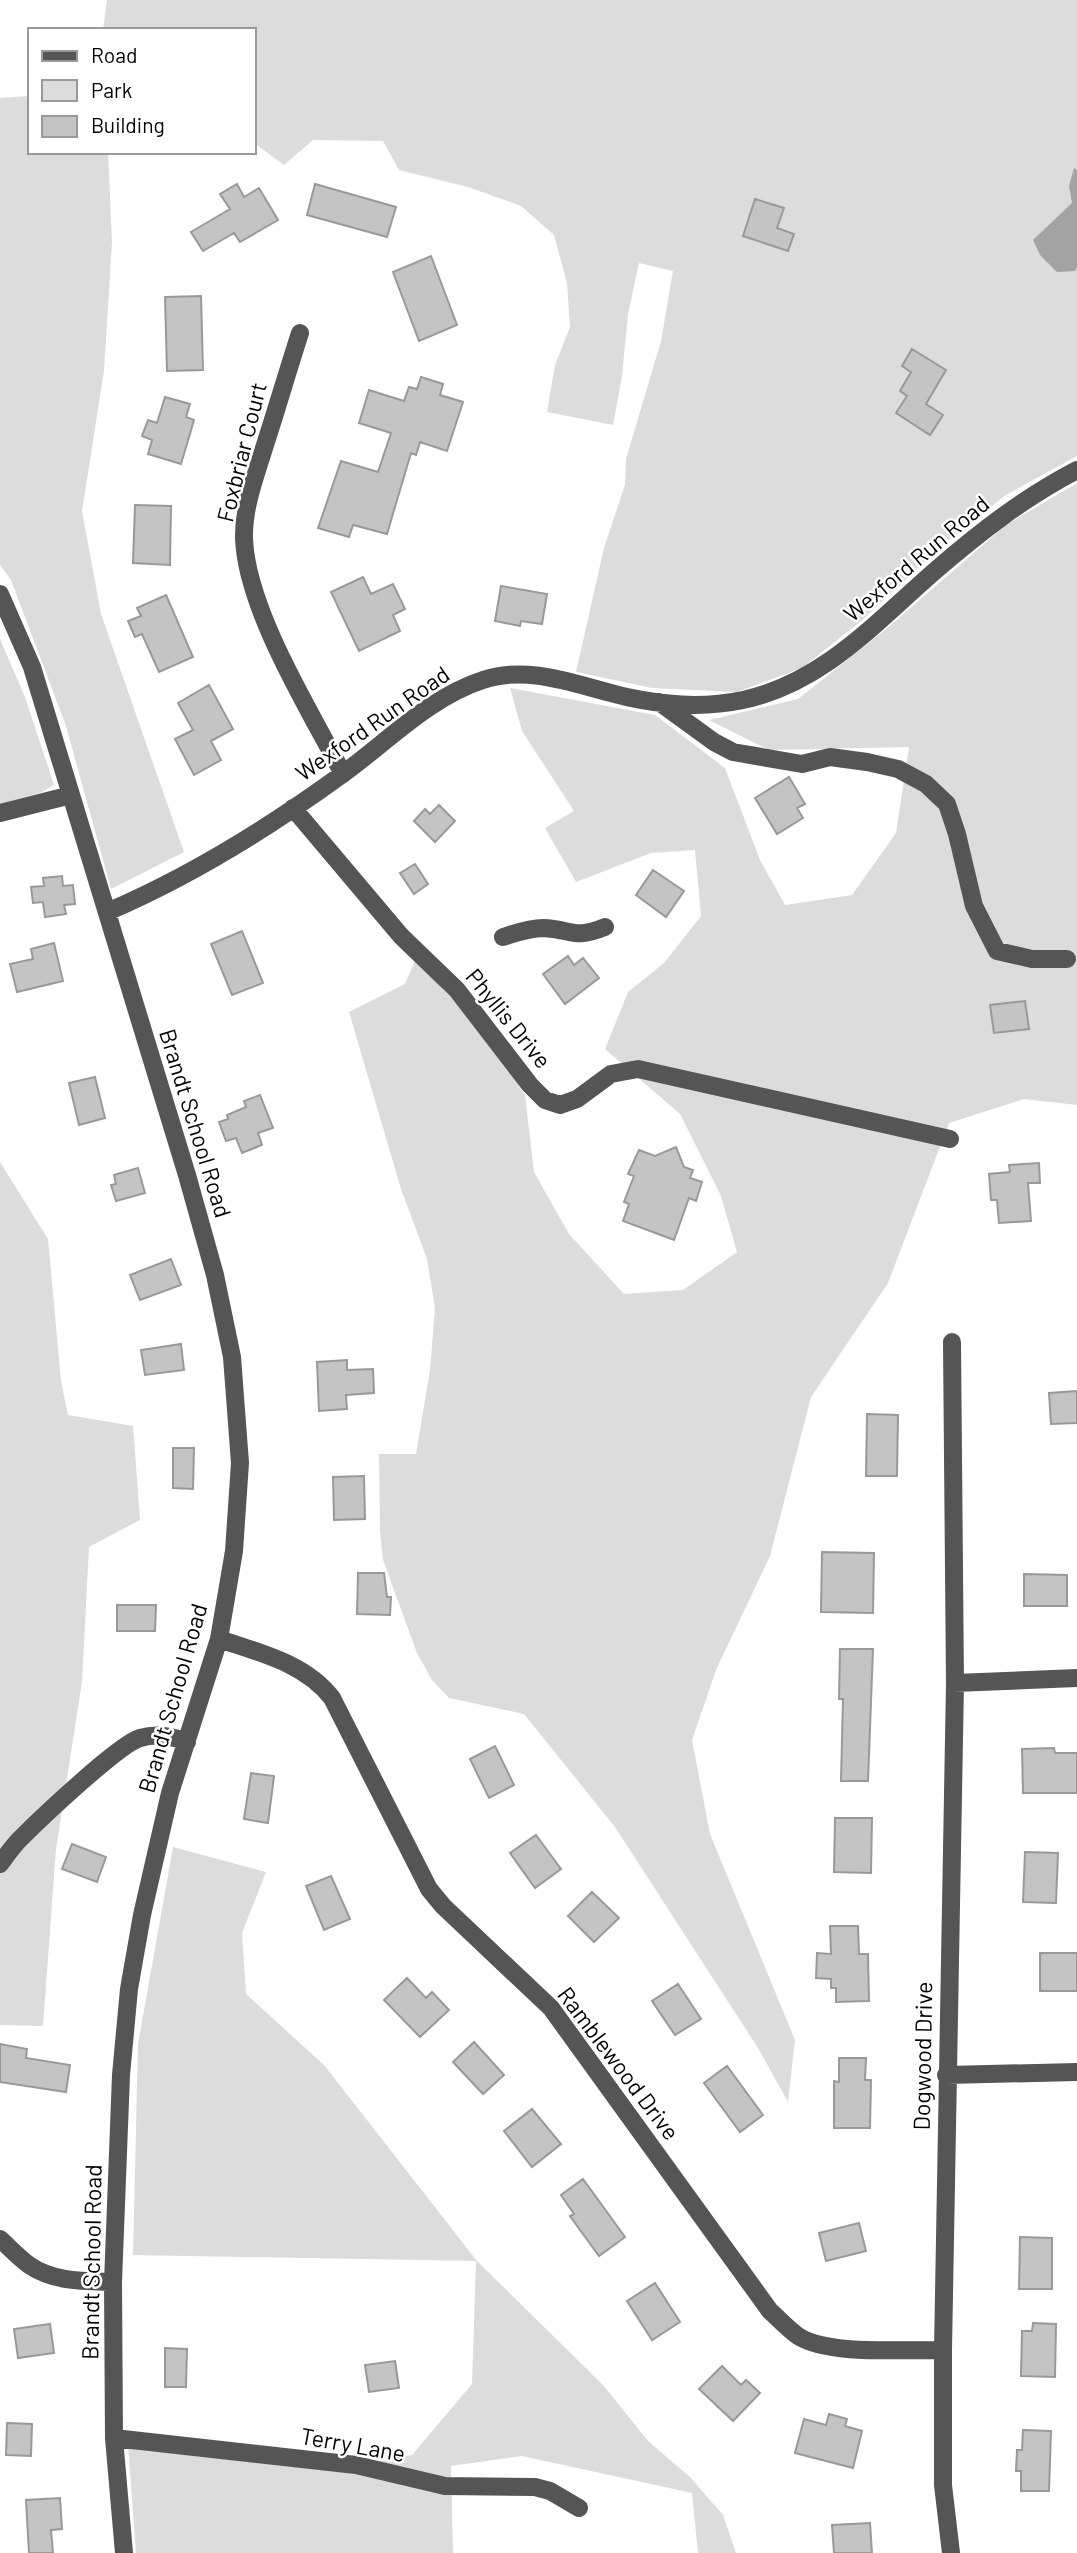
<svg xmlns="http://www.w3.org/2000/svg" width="1077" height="2553" font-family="Barlow,sans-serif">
<rect width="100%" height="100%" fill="#fff"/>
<!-- green -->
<path fill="#dcdcdc" d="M 107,0 L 1077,0 L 1077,456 L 1006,495 L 945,543 L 860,622 L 802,668 L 737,692 L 652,688 L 576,672 L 604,548 L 625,485 L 626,459 L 661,341 L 673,271 L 639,263 L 628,314 L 622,376 L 613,425 L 547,412 L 555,365 L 570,327 L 567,283 L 554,235 L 521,206 L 468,187 L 399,170 L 383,141 L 313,140 L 284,165 L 254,143 L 254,30 L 103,30 Z
M 30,96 L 30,152 L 108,152 L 112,242 L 104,371 L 82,511 L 101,614 L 184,852 L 111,889 L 66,726 L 11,580 L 0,565 L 0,98 Z
M 1077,483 L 1077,1105 L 1024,1099 L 949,1123 L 888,1283 L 811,1397 L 770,1556 L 716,1670 L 692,1740 L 710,1834 L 795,2040 L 788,2102 L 758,2048 L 615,1827 L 524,1714 L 449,1698 L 432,1680 L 417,1653 L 383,1560 L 380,1531 L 379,1454 L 416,1454 L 430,1370 L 435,1308 L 427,1259 L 401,1189 L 349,1012 L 405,984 L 415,961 L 472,1018 L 525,1095 L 534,1172 L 569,1234 L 624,1294 L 683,1290 L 737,1252 L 721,1196 L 680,1114 L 605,1049 L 628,992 L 664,963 L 701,916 L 695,850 L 651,853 L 576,882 L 545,828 L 574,811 L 522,731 L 510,688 L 655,715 L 725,768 L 760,860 L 785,905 L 852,895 L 896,833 L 909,747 L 769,750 L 709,720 L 798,699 L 886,629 L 1006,525 Z
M 0,639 L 25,697 L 54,785 L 40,793 L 0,804 Z
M 0,1162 L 48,1239 L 61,1381 L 68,1415 L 133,1426 L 140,1520 L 89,1547 L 82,1682 L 56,1849 L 43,2026 L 0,2025 Z
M 173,1847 L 266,1872 L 242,1933 L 246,1994 L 324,2065 L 477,2261 L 603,2385 L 649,2442 L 690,2477 L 723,2515 L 736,2553 L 698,2553 L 692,2493 L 522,2456 L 451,2466 L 453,2553 L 136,2553 L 128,2445 L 341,2469 L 412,2455 L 472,2384 L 476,2261 L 133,2255 L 138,2044 Z"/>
<!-- water -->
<path fill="#a3a3a3" d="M 1074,168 L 1077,170 L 1077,267 L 1075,271 L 1057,272 L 1040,255 L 1033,240 L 1072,203 L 1069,186 Z"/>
<!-- building -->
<path fill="#c4c4c4" stroke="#999" stroke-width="2" d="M 237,184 L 244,197 L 259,188 L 278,220 L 240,242 L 234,233 L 203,251 L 191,232 L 230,209 L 220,194 Z
M 315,184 L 396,207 L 387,237 L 307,215 Z
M 755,199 L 784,208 L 777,228 L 794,234 L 788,251 L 743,236 Z
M 431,256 L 457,325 L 419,341 L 393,272 Z
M 201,296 L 203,370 L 167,371 L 165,297 Z
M 912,349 L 946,370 L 926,404 L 943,415 L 930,435 L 896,413 L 907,396 L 900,391 L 911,372 L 902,366 Z
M 421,377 L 443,384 L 440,395 L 463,402 L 447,451 L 420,442 L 416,455 L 411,453 L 387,534 L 353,525 L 349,537 L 318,528 L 341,461 L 378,472 L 391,433 L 359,423 L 369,390 L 404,401 L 409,387 L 417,389 Z
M 165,397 L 190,404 L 186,417 L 194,420 L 181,464 L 148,454 L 152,440 L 142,436 L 148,420 L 157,423 Z
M 135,505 L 171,506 L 170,565 L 133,563 Z
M 363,577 L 371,594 L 393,584 L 405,609 L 393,615 L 400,631 L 359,651 L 331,592 Z
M 501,586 L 547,594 L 542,624 L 521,621 L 520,626 L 495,621 Z
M 166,595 L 193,657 L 159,672 L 142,634 L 135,637 L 128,621 L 141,616 L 137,608 Z
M 209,685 L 233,729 L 211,741 L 221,760 L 194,775 L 175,739 L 193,730 L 178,703 Z
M 789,777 L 805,804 L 797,808 L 803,818 L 777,834 L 755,798 Z
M 439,805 L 455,821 L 435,842 L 414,821 L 425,809 L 430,814 Z
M 415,864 L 428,884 L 414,894 L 400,873 Z
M 653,870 L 684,891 L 666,917 L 636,895 Z
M 62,876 L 63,886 L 73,885 L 75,904 L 64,905 L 66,914 L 45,917 L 43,902 L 33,903 L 31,887 L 44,886 L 43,878 Z
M 242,931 L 263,983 L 232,995 L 211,944 Z
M 54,943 L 63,981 L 17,992 L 10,964 L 33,959 L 31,949 Z
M 568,956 L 574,965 L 583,958 L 599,978 L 565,1004 L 543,974 Z
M 1025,1001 L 1029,1029 L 994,1033 L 990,1005 Z
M 95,1077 L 105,1118 L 79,1125 L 69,1083 Z
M 260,1095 L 273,1128 L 258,1133 L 262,1145 L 242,1153 L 236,1138 L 226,1141 L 219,1122 L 228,1119 L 227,1115 L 246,1107 L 244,1101 Z
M 676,1147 L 684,1167 L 693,1170 L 690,1178 L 702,1182 L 696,1201 L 689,1198 L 674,1240 L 623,1221 L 629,1204 L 624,1202 L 634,1176 L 628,1174 L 639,1150 L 655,1156 Z
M 1039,1163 L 1040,1183 L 1028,1183 L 1031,1221 L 999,1223 L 997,1200 L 991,1200 L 989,1174 L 1010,1172 L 1009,1165 Z
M 138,1168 L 145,1193 L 116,1201 L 111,1185 L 116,1184 L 114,1175 Z
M 171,1259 L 181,1285 L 140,1300 L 130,1275 Z
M 181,1344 L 184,1370 L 145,1375 L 141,1350 Z
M 347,1360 L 347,1370 L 373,1369 L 374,1393 L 346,1395 L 347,1409 L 319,1411 L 317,1362 Z
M 1077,1391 L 1077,1423 L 1051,1424 L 1049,1393 Z
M 867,1414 L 898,1415 L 897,1476 L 866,1476 Z
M 173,1448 L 194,1448 L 193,1489 L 173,1488 Z
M 364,1476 L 365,1519 L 334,1520 L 333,1477 Z
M 822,1552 L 874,1553 L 873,1613 L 821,1612 Z
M 358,1573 L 384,1573 L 387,1597 L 391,1597 L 390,1615 L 357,1614 Z
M 1024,1574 L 1067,1575 L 1067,1606 L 1024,1606 Z
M 117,1605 L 156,1605 L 155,1631 L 117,1631 Z
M 840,1649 L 873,1649 L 868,1781 L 841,1781 L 843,1699 L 839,1699 Z
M 495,1746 L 514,1785 L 489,1798 L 470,1759 Z
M 1054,1748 L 1055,1753 L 1077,1753 L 1077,1793 L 1023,1793 L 1022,1749 Z
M 251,1773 L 274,1776 L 268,1823 L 244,1819 Z
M 835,1818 L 872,1818 L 871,1873 L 834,1872 Z
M 536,1835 L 561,1869 L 535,1888 L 510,1853 Z
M 72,1844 L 106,1857 L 97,1882 L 62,1869 Z
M 1025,1852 L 1058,1853 L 1056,1903 L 1023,1902 Z
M 331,1876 L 350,1919 L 324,1930 L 306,1886 Z
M 592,1892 L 619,1918 L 594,1942 L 568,1916 Z
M 830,1926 L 858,1926 L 859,1954 L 868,1954 L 869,2001 L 836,2002 L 836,1988 L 831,1988 L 831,1979 L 816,1978 L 817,1953 L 831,1954 Z
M 1040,1953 L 1077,1953 L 1077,1991 L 1040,1991 Z
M 407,1978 L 426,1998 L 432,1992 L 449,2010 L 420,2037 L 384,2000 Z
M 678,1984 L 701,2019 L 675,2035 L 652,2001 Z
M 474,2042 L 504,2075 L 483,2094 L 453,2062 Z
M 0,2044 L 27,2049 L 26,2058 L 70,2065 L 66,2092 L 0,2082 Z
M 839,2058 L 866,2058 L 865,2080 L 871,2080 L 870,2128 L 834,2128 L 834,2081 L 839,2082 Z
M 727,2066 L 763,2115 L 740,2132 L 704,2083 Z
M 532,2109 L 561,2144 L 532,2167 L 504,2131 Z
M 583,2179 L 625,2237 L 599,2256 L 570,2216 L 574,2214 L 561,2195 Z
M 859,2223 L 866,2251 L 826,2261 L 819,2233 Z
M 1020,2237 L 1052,2238 L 1052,2289 L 1019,2289 Z
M 655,2283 L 680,2322 L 652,2340 L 627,2301 Z
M 1033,2323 L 1056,2324 L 1055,2377 L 1021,2376 L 1022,2331 L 1032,2331 Z
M 50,2324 L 54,2353 L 18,2358 L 14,2329 Z
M 165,2348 L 187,2349 L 186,2387 L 165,2387 Z
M 395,2361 L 399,2388 L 369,2392 L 365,2365 Z
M 722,2366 L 741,2385 L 746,2380 L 760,2393 L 733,2421 L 699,2389 Z
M 829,2414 L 847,2419 L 845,2426 L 862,2431 L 853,2468 L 795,2453 L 804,2419 L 826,2425 Z
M 7,2423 L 32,2424 L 31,2456 L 6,2455 Z
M 1023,2430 L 1051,2431 L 1049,2491 L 1021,2491 L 1021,2471 L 1016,2471 L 1017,2450 L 1022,2450 Z
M 60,2498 L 62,2529 L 51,2530 L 53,2553 L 29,2553 L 26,2500 Z
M 870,2523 L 872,2553 L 834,2553 L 832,2525 Z"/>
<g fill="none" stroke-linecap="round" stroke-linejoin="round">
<!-- minor -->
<path stroke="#555" stroke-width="18" d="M 300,333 C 288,370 277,408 265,445 C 256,475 243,507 244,539 C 247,610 309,709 343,774
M 0,594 L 32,667 L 187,1175 L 215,1275 L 232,1357 L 240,1463 L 234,1551 L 219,1639 L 170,1793 L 142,1915 L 129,1989 L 121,2075 L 113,2282 L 114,2438 L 124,2553
M 659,702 L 714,742 L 733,752 L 802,764 L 830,757 L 867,762 L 898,769 L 926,784 L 947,804 L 957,834 L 974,906 L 997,951 L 1032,959 L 1067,959
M 293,808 L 401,936 L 457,990 L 530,1085 L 545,1100 L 560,1105 L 577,1099 L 611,1074 L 638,1069 L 950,1139
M 0,813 L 71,795
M 107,912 C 191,876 270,827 344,773 C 388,741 430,697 483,680 C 534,662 592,692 642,700 C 675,706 710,707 743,700 C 823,683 876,622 936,570 C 980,532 1025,497 1077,470
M 503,937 C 516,933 529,928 543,928 C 572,929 573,940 605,927
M 952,1342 L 955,1683
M 219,1639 C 260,1653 305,1663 332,1698 L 429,1889 L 443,1906 L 551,2008 L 770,2311 C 779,2319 788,2329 798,2336 C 829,2356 905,2349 943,2350
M 0,1864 C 6,1856 13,1846 20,1839 C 39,1820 119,1744 140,1738 C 157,1733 171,1736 187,1742
M 946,2075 L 1077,2072
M 0,2239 C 9,2247 18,2257 29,2265 C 53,2282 84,2281 113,2282
M 114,2438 L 356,2465 L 445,2486 L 535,2487 L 550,2491 L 579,2508
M 951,2553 L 943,2485 L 943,2350 L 955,1683 L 1077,1678"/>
</g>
<g text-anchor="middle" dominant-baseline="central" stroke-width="5" stroke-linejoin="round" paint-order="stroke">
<!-- street labels -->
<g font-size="23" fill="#000" stroke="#fff">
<text transform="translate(241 452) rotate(-76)">Foxbriar Court</text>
<text transform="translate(916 558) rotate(-40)">Wexford Run Road</text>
<text transform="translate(372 723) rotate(-35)">Wexford Run Road</text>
<text transform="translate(509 1018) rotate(51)">Phyllis Drive</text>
<text transform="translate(196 1123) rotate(73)">Brandt School Road</text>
<text transform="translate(172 1698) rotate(-74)">Brandt School Road</text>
<text transform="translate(922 2056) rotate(-89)">Dogwood Drive</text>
<text transform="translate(619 2063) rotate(53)">Ramblewood Drive</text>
<text transform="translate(91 2262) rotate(-89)">Brandt School Road</text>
<text transform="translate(353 2444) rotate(10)">Terry Lane</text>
</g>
</g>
<!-- legend -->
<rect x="28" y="28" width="228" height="126" fill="#ffffff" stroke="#999999" stroke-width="2"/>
<rect x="42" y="51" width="35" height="10" fill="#555555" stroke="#999999" stroke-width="2"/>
<text x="91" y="63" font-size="21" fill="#000000">Road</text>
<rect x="42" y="80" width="35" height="21" fill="#dcdcdc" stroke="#999999" stroke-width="2"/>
<text x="91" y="98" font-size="21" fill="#000000">Park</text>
<rect x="42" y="116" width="35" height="21" fill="#c4c4c4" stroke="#999999" stroke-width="2"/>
<text x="91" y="133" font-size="21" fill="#000000">Building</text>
</svg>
